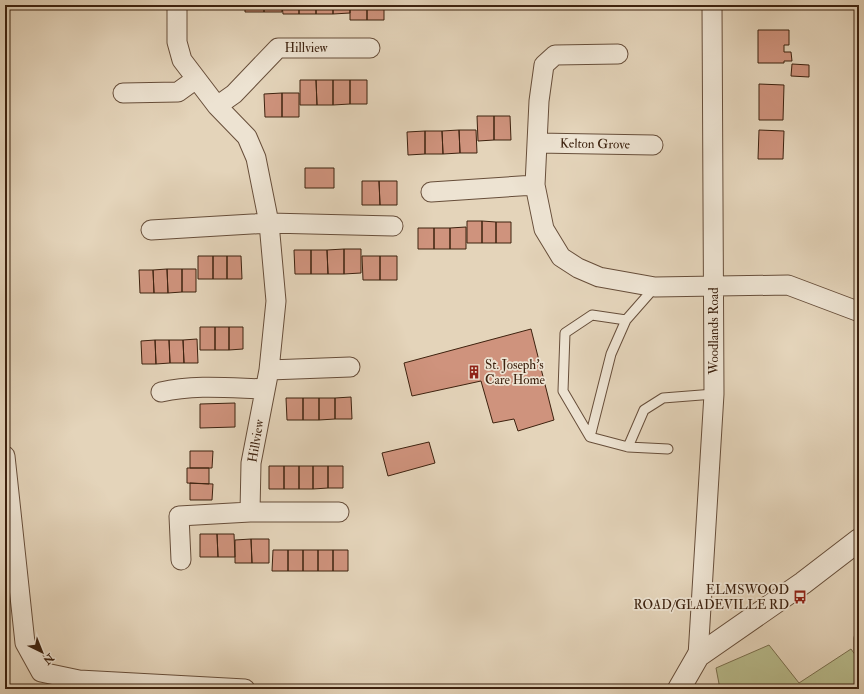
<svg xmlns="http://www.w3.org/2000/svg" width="864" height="694" font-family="'IM FELL Double Pica',serif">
<rect width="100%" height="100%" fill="#e4d4ba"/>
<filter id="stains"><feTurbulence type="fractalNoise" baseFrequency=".005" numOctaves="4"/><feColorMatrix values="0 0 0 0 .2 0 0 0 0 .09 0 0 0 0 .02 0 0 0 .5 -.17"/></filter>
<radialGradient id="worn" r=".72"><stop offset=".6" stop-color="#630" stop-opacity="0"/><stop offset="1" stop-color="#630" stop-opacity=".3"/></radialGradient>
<!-- green -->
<path fill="#b8bc8d" stroke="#7a6f4e" d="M 769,645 L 799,683 L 851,649 L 859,660 L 859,689 L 720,689 L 716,668 Z"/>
<!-- building -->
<path fill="#cf937d" stroke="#3d220f" d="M 245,5 L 264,5 L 264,12 L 245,12 Z
M 264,5 L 282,5 L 282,12 L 264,12 Z
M 282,5 L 299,5 L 299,14 L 283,14 Z
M 299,5 L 316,5 L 316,14 L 299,14 Z
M 316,5 L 333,5 L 333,14 L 316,14 Z
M 333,5 L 350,5 L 350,13 L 333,14 Z
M 350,5 L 367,5 L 367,20 L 350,20 Z
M 367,5 L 384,5 L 384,20 L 367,20 Z
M 758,30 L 789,30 L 789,45 L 784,45 L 784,52 L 791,52 L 792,61 L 784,61 L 784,63 L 758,63 Z
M 792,64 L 809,65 L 809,77 L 791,76 Z
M 300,80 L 316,80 L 317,105 L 300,105 Z
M 316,80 L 333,80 L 333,105 L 317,105 Z
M 333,80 L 350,80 L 350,104 L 333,105 Z
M 350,80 L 367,80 L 367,104 L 350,104 Z
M 759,84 L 784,85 L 783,120 L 759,120 Z
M 282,93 L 299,93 L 299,117 L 282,117 Z
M 282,93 L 282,117 L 265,117 L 264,94 Z
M 477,116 L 494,116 L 494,140 L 478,141 Z
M 494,116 L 510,116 L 511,140 L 494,140 Z
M 459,130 L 460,153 L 443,154 L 442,131 Z
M 459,130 L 476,130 L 477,153 L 460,153 Z
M 759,130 L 784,131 L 783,159 L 758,159 Z
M 425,131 L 425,154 L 408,155 L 407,132 Z
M 425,131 L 442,131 L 443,154 L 425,154 Z
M 305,168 L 334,168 L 334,188 L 305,188 Z
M 362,181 L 379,181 L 380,205 L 362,205 Z
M 379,181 L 397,181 L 397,205 L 380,205 Z
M 467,221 L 482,221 L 482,243 L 467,243 Z
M 482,221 L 496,222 L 496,243 L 482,243 Z
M 496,222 L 511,222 L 511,243 L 496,243 Z
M 466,227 L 466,249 L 450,249 L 450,228 Z
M 418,228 L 434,228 L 434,249 L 418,249 Z
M 434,228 L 450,228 L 450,249 L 434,249 Z
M 344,249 L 344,274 L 328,274 L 327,250 Z
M 344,249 L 361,249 L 361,273 L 344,274 Z
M 294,250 L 311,250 L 311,274 L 295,274 Z
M 311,250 L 327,250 L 328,274 L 311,274 Z
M 198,256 L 213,256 L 213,279 L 198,279 Z
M 213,256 L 227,256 L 227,279 L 213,279 Z
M 227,256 L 241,256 L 242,279 L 227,279 Z
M 362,256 L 380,256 L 380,280 L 363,280 Z
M 380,256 L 397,256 L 397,280 L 380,280 Z
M 167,269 L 182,269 L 182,292 L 168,293 Z
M 167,269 L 168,293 L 154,293 L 153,270 Z
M 182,269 L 196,269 L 196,292 L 182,292 Z
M 139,270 L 153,270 L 154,293 L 140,293 Z
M 200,327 L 215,327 L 215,350 L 200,350 Z
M 215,327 L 229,327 L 229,350 L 215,350 Z
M 229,327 L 243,327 L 243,349 L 229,350 Z
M 531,329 L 554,420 L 518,431 L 514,419 L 493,423 L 481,381 L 412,396 L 404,363 Z
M 197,339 L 198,363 L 184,363 L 183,340 Z
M 155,340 L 169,340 L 170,363 L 156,364 Z
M 155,340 L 156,364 L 142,364 L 141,341 Z
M 169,340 L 183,340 L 184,363 L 170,363 Z
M 351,397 L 352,419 L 335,419 L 335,398 Z
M 286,398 L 303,398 L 303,420 L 287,420 Z
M 303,398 L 319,398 L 319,420 L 303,420 Z
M 319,398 L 335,398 L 335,419 L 319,420 Z
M 235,403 L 235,427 L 200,428 L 200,404 Z
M 429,442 L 435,463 L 388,476 L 382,453 Z
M 190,451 L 213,451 L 212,468 L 190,468 Z
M 269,466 L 284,466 L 284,489 L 269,489 Z
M 284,466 L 299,466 L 299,489 L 284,489 Z
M 299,466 L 313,466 L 313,489 L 299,489 Z
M 313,466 L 328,466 L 328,488 L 313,489 Z
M 328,466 L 343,466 L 343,488 L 328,488 Z
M 187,468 L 209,468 L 209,484 L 187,483 Z
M 190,483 L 213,484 L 212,500 L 190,500 Z
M 200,534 L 217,534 L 218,557 L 200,557 Z
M 217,534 L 234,534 L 235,557 L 218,557 Z
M 251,539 L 269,539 L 269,563 L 252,563 Z
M 251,539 L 252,563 L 235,563 L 235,540 Z
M 273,550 L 288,550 L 288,571 L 272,571 Z
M 288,550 L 303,550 L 303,571 L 288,571 Z
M 303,550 L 318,550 L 318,571 L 303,571 Z
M 318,550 L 333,550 L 333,571 L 318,571 Z
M 333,550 L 348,550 L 348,571 L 333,571 Z"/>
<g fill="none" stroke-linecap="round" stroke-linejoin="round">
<!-- service casing -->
<g stroke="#674e3a" stroke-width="11">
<path id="service" d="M 655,287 L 626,320 L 611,354 L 590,437 L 628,447 L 668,449
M 590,437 L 563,391 L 565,333 L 592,315 L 626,320
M 628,447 L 644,410 L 663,398 L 714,394
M 859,638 L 859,650"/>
</g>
<!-- minor casing -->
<g stroke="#674e3a" stroke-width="21">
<path id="minor" d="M 177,5 L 177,42 L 182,60 L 217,106 L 247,137 L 256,158 L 269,223 L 276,301 L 269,370 L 251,463 L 250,512
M 618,54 L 555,55 L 544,65 L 539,101 L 535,185 L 544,229 L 561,257 L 578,268 L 599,277 L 655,287 L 788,285 L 857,311
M 123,93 L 178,92 L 196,79
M 217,106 L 234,94 L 278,48 L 370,48
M 537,143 L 653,145
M 431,192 L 535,185
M 151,230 L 269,223 L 393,226
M 269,370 L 350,367
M 161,392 C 195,384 231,388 265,389
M 5,456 L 25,643 L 41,672 L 79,680 L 245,689
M 181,560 L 179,516 L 250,512 L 339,512
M 698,656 L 714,394 L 712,5"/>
</g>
<!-- tertiary casing -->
<g stroke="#674e3a" stroke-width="24">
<path id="tertiary" d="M 679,689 L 698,656 L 803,583 L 859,540"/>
</g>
<!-- service -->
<use href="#service" stroke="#ede3d2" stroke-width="9"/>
<!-- minor -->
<use href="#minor" stroke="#ede3d2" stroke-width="19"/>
<!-- tertiary -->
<use href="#tertiary" stroke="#ede3d2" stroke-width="22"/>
</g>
<!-- icons -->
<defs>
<g id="building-bare" transform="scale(1.08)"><path d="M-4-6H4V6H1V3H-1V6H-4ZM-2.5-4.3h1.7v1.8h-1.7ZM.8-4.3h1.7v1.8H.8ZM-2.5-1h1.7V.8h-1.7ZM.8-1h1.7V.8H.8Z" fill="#8f2418" stroke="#ede3d2" stroke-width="2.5" paint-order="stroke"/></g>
<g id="bus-bare" transform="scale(1.08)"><path d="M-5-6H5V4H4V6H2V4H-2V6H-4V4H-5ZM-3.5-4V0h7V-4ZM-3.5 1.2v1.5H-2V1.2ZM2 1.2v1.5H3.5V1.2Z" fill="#8f2418" stroke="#ede3d2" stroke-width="2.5" paint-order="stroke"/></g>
</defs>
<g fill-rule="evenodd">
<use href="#building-bare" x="474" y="372"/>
<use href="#bus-bare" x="800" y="597"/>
</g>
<g text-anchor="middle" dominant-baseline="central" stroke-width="3.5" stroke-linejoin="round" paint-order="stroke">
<!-- street labels -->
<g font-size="13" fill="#3d220f" stroke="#ede3d2">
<text x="306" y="48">Hillview</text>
<text transform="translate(595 144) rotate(1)">Kelton Grove</text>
<text transform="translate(714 331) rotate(-90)">Woodlands Road</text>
<text transform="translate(256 441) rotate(-80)">Hillview</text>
</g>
<!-- poi labels -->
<g font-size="13" fill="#3d220f" stroke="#ede3d2" text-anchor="start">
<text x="485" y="365">St. Joseph’s<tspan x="485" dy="15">Care Home</tspan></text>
<text x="789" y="590" text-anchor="end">ELMSWOOD<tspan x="789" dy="15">ROAD/GLADEVILLE RD</tspan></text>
</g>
</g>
<!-- margin -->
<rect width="864" height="694" fill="none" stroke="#e4d4ba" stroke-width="20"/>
<rect x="6" y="6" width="852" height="682" fill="none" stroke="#3d220f" stroke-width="2"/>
<rect x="10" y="10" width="844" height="674" fill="none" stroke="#3d220f"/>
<!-- north arrow -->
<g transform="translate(42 652) rotate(137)" stroke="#ede3d2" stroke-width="3" paint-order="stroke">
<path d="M0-3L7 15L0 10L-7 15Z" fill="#3d220f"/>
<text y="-6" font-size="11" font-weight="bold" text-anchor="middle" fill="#3d220f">N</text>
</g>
<rect width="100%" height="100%" filter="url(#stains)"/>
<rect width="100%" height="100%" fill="url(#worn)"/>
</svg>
